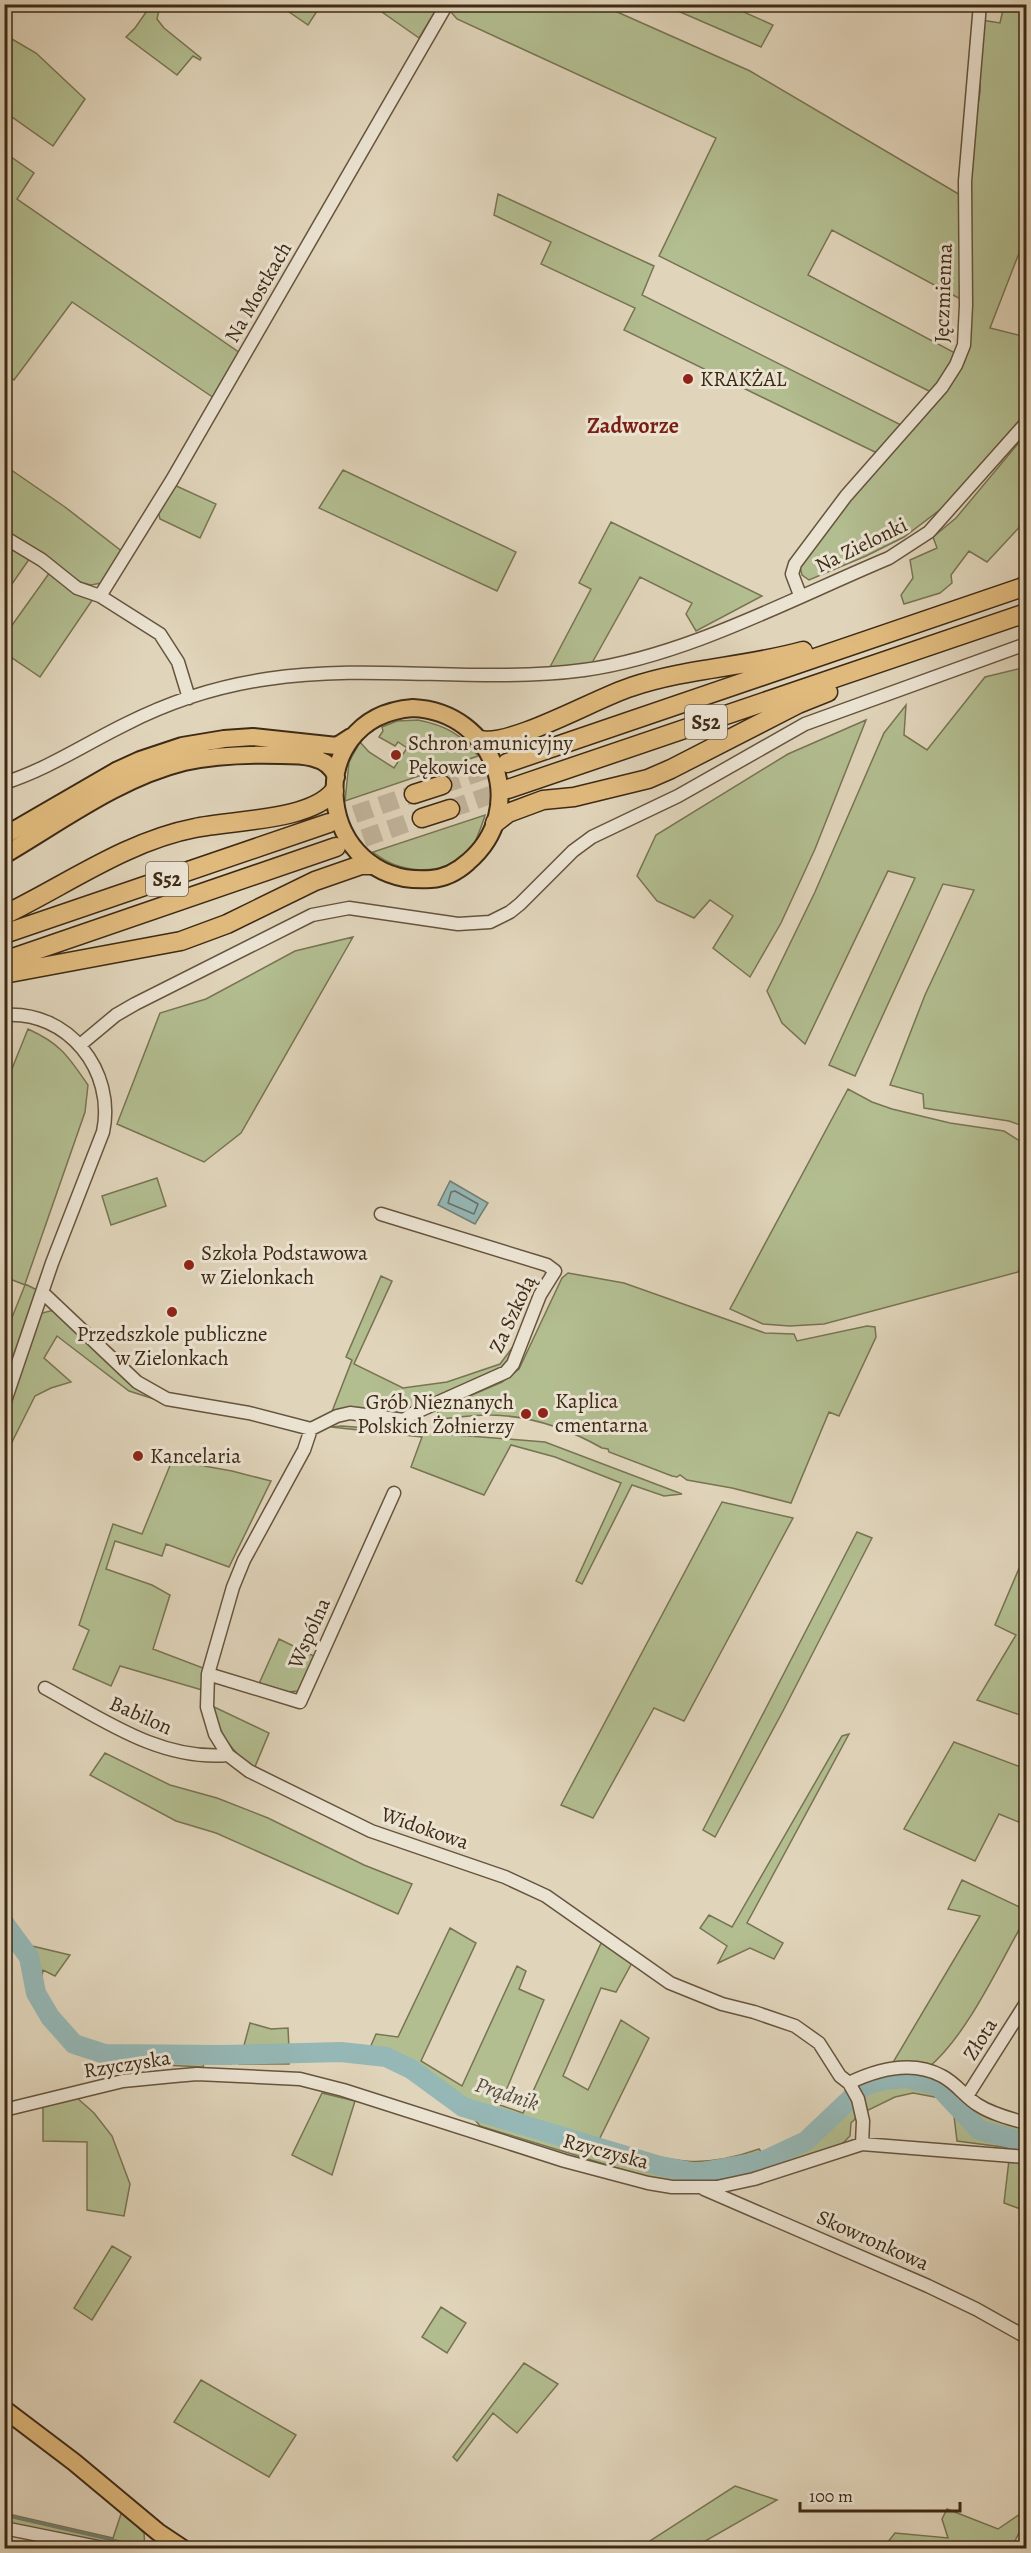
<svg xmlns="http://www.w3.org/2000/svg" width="1031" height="2553" font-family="Alegreya,serif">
<rect width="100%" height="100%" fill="#e0d4ba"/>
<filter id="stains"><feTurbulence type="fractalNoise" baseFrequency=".00333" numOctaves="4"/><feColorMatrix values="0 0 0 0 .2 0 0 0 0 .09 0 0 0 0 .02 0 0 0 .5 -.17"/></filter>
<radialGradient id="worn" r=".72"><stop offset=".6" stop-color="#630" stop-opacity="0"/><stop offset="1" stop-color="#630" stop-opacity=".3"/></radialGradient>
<!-- green -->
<path fill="#b2bd90" stroke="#787452" stroke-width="1.5" d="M 454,4 L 617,5 L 615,11 L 750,71 L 962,196 L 964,301 L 832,230 L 808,275 L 957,354 L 953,364 L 931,392 L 659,256 L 716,138 L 457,19 L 450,11 Z
M 151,5 L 160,5 L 157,19 L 164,28 L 201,58 L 200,60 L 193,56 L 177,75 L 126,37 L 135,28 Z
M 279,5 L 321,5 L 308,25 Z
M 372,5 L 439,5 L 419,38 Z
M 664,5 L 728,5 L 773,25 L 761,47 Z
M 1004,5 L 1026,5 L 1026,179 L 1022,199 L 1021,248 L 990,328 L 1026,337 L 1026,413 L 945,506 L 904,537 L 866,556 L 809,580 L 802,575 L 799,563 L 849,496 L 956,370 L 970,195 L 972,144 L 980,92 L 981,20 L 1000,23 Z
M 5,35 L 36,53 L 85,99 L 53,146 L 5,112 Z
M 4,152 L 34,173 L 17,199 L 240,353 L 214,398 L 72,302 L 14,380 L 5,373 Z
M 498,194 L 654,266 L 642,295 L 903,426 L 877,453 L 624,330 L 635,308 L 541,264 L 551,242 L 494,215 Z
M 1026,434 L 1026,520 L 987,562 L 969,551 L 951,575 L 952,583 L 940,593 L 904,604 L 901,595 L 913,578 L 910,560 L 937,548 L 933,537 L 956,518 Z
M 4,465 L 65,507 L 124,553 L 106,582 L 91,585 L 80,582 L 5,533 Z
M 343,470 L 516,552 L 497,591 L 319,508 Z
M 172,484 L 216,504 L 200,538 L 160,519 L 158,510 Z
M 611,522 L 762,596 L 696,631 L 686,614 L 692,603 L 640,577 L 588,670 L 550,667 L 591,589 L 579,583 Z
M 8,546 L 30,558 L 12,584 L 5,580 L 5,550 Z
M 50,572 L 93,599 L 40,677 L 5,653 L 5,635 Z
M 1026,667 L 1026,1253 L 1018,1272 L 824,1324 L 790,1326 L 763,1324 L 730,1309 L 848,1089 L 872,1102 L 892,1109 L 950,1123 L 1004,1131 L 1023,1143 L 1026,1127 L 1009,1121 L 924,1108 L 923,1094 L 890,1085 L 925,995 L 974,890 L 943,884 L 855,1076 L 829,1065 L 915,878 L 888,871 L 805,1044 L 782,1023 L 767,991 L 815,892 L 884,733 L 906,705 L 904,735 L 927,750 L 985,677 Z
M 418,720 C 444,725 462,734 478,756 L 345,801 L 349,762 L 360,742 L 369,752 L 394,768 L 407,748 L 398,742 L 395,746 L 379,737 L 383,731 L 382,727 L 397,721 Z
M 866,720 L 815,849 L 781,923 L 750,977 L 713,948 L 733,916 L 710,900 L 694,918 L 657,901 L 637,876 L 656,835 L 788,754 Z
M 485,815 C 484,820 476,840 474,845 C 472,849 467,852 464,855 C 438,877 399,873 373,852 Z
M 353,937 L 241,1133 L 204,1162 L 117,1124 L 160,1013 L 206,999 L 295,951 Z
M 28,1029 C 61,1044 68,1056 88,1085 L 85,1112 L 25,1284 L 37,1290 L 5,1383 L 5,1347 L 8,1338 L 5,1335 L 25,1285 L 5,1277 L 5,1086 Z
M 157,1178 L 166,1206 L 111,1225 L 102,1196 Z
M 568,1273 L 624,1283 L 765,1333 L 794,1334 L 797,1341 L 867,1326 L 875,1327 L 876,1337 L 839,1416 L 829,1412 L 791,1503 L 732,1488 L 687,1480 L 680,1475 L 677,1477 L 672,1476 L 609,1452 L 608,1449 L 602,1448 C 567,1428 532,1416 491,1415 C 474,1414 457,1418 440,1419 L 437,1410 L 502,1382 L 519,1369 L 562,1278 Z
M 381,1276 L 392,1281 L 354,1364 L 403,1388 L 447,1382 L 500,1364 L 518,1340 C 514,1348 510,1362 504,1369 C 495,1378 406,1414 393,1413 C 372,1411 350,1401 331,1414 L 352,1360 L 346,1357 Z
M 54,1310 L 154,1399 L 129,1391 L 57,1336 L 44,1358 L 71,1382 L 51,1388 L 35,1396 L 5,1456 L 5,1422 L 38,1314 Z
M 342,1426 L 545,1442 L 682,1494 L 664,1496 L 632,1485 L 582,1584 L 576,1581 L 621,1483 L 555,1457 L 511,1445 L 484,1495 L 411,1467 L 422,1437 L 331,1427 Z
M 176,1461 L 232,1471 L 271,1481 L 229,1567 L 166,1544 L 162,1556 L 115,1541 L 106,1569 L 152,1585 L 170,1595 L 153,1649 L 203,1668 L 202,1690 L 120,1666 L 111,1686 L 73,1669 L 89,1630 L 79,1625 L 113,1524 L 142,1534 L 171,1463 Z
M 722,1502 L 793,1518 L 684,1721 L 654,1708 L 593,1818 L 561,1805 Z
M 857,1532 L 872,1538 L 783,1711 L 715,1837 L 703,1830 Z
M 1020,1566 L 1026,1567 L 1026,1717 L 977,1700 L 1016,1635 L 995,1625 Z
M 279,1639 L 316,1657 L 298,1691 L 287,1692 L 258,1686 Z
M 212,1706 L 269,1733 L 254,1769 C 231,1751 219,1733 212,1706 Z
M 849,1734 L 747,1923 L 783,1943 L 774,1959 L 750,1948 L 718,1963 L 727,1946 L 700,1928 L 709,1915 L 732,1927 L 842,1736 Z
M 954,1742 L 1026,1769 L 1026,1825 L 999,1814 L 975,1861 L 904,1829 Z
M 105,1753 L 170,1785 L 217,1798 L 268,1818 L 364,1865 L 412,1884 L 398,1914 L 216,1833 L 176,1821 L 90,1775 Z
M 962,1880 L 1026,1910 L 1026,1922 L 1024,1921 C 998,1966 968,2034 929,2067 L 892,2064 L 980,1916 L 948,1909 Z
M 4,1915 L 28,1945 L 70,1955 L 55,1976 L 43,1970 C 39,1990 40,1996 52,2013 C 58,2021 64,2031 73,2036 C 107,2058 191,2049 232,2049 L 231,2064 L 205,2059 L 203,2067 L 100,2062 L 97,2057 C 72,2045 46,2029 35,2002 C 30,1991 27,1979 22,1967 L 25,1964 L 5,1935 Z
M 450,1928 L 476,1943 L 421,2061 L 462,2086 L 517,1966 L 526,1971 L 519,1989 L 544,2000 L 500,2105 L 523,2113 L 603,1939 L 633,1961 L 616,1992 L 601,1988 L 563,2076 L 588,2090 L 621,2020 L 649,2038 L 599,2140 C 664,2158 692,2173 759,2149 L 762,2153 C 770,2151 777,2150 784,2147 C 827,2128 880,2066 930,2078 C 949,2083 961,2097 976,2108 C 989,2117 1011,2127 1026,2128 L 1026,2150 L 957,2141 L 954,2116 L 940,2098 L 913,2093 L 895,2097 L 860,2114 L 851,2123 L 850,2136 L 840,2146 L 754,2175 L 702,2182 L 663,2182 L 480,2126 L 472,2116 L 397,2065 L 367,2057 L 362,2062 L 337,2056 L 341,2046 L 369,2050 L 376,2034 L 398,2037 Z
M 250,2023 L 271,2029 L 288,2028 L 289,2049 L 326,2050 L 322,2060 L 289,2060 L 289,2064 L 239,2064 Z
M 322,2093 L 355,2101 L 332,2175 L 292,2155 Z
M 76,2097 L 94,2113 L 112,2136 L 130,2184 L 124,2216 L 87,2210 L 87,2142 L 43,2141 L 43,2106 Z
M 1009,2160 L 1026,2162 L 1026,2211 L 1004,2203 Z
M 112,2246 L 131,2257 L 92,2320 L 74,2308 Z
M 441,2307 L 466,2323 L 447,2353 L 422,2337 Z
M 524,2363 L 558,2384 L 517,2433 L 493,2413 L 457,2461 L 453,2457 Z
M 201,2380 L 296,2435 L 269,2477 L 174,2422 Z
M 735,2486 L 777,2500 L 693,2548 L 639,2548 Z
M 947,2509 L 998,2529 L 1026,2510 C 1027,2523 1016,2536 1012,2548 L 883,2548 L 895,2533 L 948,2538 L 942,2519 Z
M 122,2511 L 144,2533 L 145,2548 L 115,2548 L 5,2523 L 4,2513 L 113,2538 Z"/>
<!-- water -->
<path fill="#95b7b5" stroke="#727f75" stroke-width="1.5" d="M 450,1181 L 488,1203 L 475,1224 L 438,1205 Z"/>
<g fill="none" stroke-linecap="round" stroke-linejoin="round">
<!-- shore -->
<path stroke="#6a7065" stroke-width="1.5" d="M 455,1191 L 478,1204 L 474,1214 L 448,1203 L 451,1192 Z"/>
<!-- stream -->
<path stroke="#727f75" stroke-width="3" d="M 4,2515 L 147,2548"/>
<!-- river -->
<path stroke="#95b7b5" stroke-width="20" d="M 4,1923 L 29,1957 L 36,1993 L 50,2017 L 74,2044 L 105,2054 L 223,2055 L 341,2052 L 386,2057 L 411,2069 L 463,2107 L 660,2166 L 697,2173 L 763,2161 L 806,2141 L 864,2086 L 884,2080 L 906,2078 L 938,2086 L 979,2130 L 1026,2142"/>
<!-- highway-tunnel -->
<path stroke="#c0b299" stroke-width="18" stroke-dasharray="18 9" stroke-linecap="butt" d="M 442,785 L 507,763
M 450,809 L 508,789
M 329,823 L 414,794
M 338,847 L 422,818"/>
<!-- minor casing -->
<g stroke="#66543e" stroke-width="15">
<path id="minor" d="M 4,537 L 42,560 L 77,588 L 100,596 L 160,634 L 178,662 L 189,698
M 800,595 L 792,574 L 795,564 L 846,496 L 942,387 L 956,365 L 964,345 L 966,305 L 965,181 L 980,4
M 100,596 L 172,480 L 447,4
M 4,783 C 48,769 85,744 126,724 C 169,702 219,686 267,679 C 372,663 479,684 584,670 C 686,656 793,598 889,558 L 929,532 L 1026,423
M 4,1015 C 68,1010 116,1071 103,1132 L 52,1263 L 4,1404
M 80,1045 L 116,1015 L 135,1004 L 312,915 L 349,908 L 458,924 L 490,922 L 510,912 L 520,904 L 573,851 L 592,837 L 678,796 L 805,724 L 1026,644
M 42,1292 L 137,1382 L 167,1399 L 249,1413 L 311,1429 L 337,1416 L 350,1413 L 404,1420 L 412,1414 L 506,1372 L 513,1364 L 540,1295 L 555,1271 L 547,1265 L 381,1214
M 311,1429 L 304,1450 L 244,1560 L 233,1587 L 208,1674 L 207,1707 L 215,1734 L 228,1755 L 249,1771 L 371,1831 L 505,1877 L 546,1896 L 670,1983 L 722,2004 L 754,2012 L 795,2026 L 819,2043 L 840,2076 L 849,2083 L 858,2099 L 863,2121 L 862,2144
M 208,1674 L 300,1702 L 394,1493
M 45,1688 C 102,1719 160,1761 228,1755
M 849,2083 C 878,2069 912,2060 942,2076 C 956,2083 965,2097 978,2105 C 992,2114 1011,2119 1026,2123
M 967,2096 L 1026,2003
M 4,2110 L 123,2081 L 174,2076 L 197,2074 L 300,2079 L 343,2090 L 565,2161 L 648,2183 L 672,2187 L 717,2187 L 754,2179 L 862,2144 L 1026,2157
M 704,2189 L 928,2286 L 976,2309 L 1026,2337
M 4,2528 L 103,2548"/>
</g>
<!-- major casing -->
<g stroke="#3e2a15" stroke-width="20">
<path id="major" d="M 413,708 C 495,712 530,809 468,862 C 457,872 446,878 431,879 C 315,888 297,717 413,708 Z
M 4,836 L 118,770 L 140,760 L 182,746 L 224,739 L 253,737 L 337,746 L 351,737
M 4,855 C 62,821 119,778 184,762 C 216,755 248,754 281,755 C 300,755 329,755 336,777
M 4,2409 L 74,2462 L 158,2532 L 182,2548"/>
</g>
<!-- highway casing -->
<g stroke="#3e2a15" stroke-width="21">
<path id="highway" d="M 480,740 C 512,747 596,698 631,687 C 687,668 746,667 803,651
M 507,763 L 1026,586
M 508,789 L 1026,613
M 414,794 L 442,785
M 422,818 L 450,809
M 495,823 L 508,813 L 543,800 L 574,797 L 648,779 L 671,769 L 798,704 L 828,692
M 4,915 C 66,885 127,841 195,828 C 232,820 310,821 334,791
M 4,934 L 329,823
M 4,961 L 336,847
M 4,974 L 181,941 L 227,924 L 315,881 L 361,865 L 371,865"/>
</g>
<!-- minor -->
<use href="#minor" stroke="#ebe3d2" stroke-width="12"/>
<!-- major -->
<use href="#major" stroke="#e0ba7d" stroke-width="16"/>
<!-- highway -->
<use href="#highway" stroke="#e0ba7d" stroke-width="18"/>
</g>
<!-- markers -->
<g fill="#8f2418" stroke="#ebe3d2" stroke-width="2">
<circle cx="688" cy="379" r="6"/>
<circle cx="396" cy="755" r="6"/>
<circle cx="189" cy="1265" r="6"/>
<circle cx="172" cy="1312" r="6"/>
<circle cx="543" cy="1413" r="6"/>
<circle cx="526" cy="1414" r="6"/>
<circle cx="138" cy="1456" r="6"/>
</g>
<g text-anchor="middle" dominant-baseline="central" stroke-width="6" stroke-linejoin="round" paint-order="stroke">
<!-- shield labels -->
<g fill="#ebe3d2" stroke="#72624e" stroke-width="1.5">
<rect x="685" y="705" width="42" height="34" rx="4.5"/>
<rect x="146" y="862" width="42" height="34" rx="4.5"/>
</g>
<g font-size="20" font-weight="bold" fill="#3e2a15">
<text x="706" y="722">S52</text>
<text x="167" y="879">S52</text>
</g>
<!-- street labels -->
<g font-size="21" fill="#3e2a15" stroke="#ebe3d2">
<text transform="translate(258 292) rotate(-60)">Na Mostkach</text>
<text transform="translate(943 293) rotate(-88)">Jęczmienna</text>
<text transform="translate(861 545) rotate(-26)">Na Zielonki</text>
<text transform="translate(512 1314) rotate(-65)">Za Szkołą</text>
<text transform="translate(309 1633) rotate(-66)">Wspólna</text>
<text transform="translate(141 1715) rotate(24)">Babilon</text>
<text transform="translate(425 1828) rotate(19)">Widokowa</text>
<text transform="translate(980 2039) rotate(-58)">Złota</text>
<text transform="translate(127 2064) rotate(-9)">Rzyczyska</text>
<text transform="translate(606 2151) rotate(15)">Rzyczyska</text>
<text transform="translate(873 2240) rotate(24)">Skowronkowa</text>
</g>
<!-- poi labels -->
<g font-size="21" fill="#3e2a15" stroke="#ebe3d2" text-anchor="start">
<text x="700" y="379">KRAKŻAL</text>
<text x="408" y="743">Schron amunicyjny<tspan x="408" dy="24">Pękowice</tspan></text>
<text x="201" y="1253">Szkoła Podstawowa<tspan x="201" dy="24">w Zielonkach</tspan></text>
<text x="172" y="1334" text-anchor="middle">Przedszkole publiczne<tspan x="172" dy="24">w Zielonkach</tspan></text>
<text x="555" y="1401">Kaplica<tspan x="555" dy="24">cmentarna</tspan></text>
<text x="514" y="1402" text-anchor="end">Grób Nieznanych<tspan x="514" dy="24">Polskich Żołnierzy</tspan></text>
<text x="150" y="1456">Kancelaria</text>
</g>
<!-- neighbourhood labels -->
<g font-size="22" font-weight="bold" fill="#7a1f14" stroke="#ebe3d2">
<text x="633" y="426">Zadworze</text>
</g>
<!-- water labels -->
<g font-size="22" font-style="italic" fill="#544d3d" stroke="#ebe3d2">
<text transform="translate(507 2094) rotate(18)">Prądnik</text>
</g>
</g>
<!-- margin -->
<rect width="1031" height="2553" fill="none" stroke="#e0d4ba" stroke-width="24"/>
<rect x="6" y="6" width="1019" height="2541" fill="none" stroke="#3e2a15" stroke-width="3"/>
<rect x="12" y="12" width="1007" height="2529" fill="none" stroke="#3e2a15" stroke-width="1.5"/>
<!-- scale -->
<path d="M800 2502v9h160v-9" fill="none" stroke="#3e2a15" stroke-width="3"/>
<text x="809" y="2502" font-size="18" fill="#3e2a15" stroke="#ebe3d2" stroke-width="4.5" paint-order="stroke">100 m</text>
<rect width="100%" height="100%" filter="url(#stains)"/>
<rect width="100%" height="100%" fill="url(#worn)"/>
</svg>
